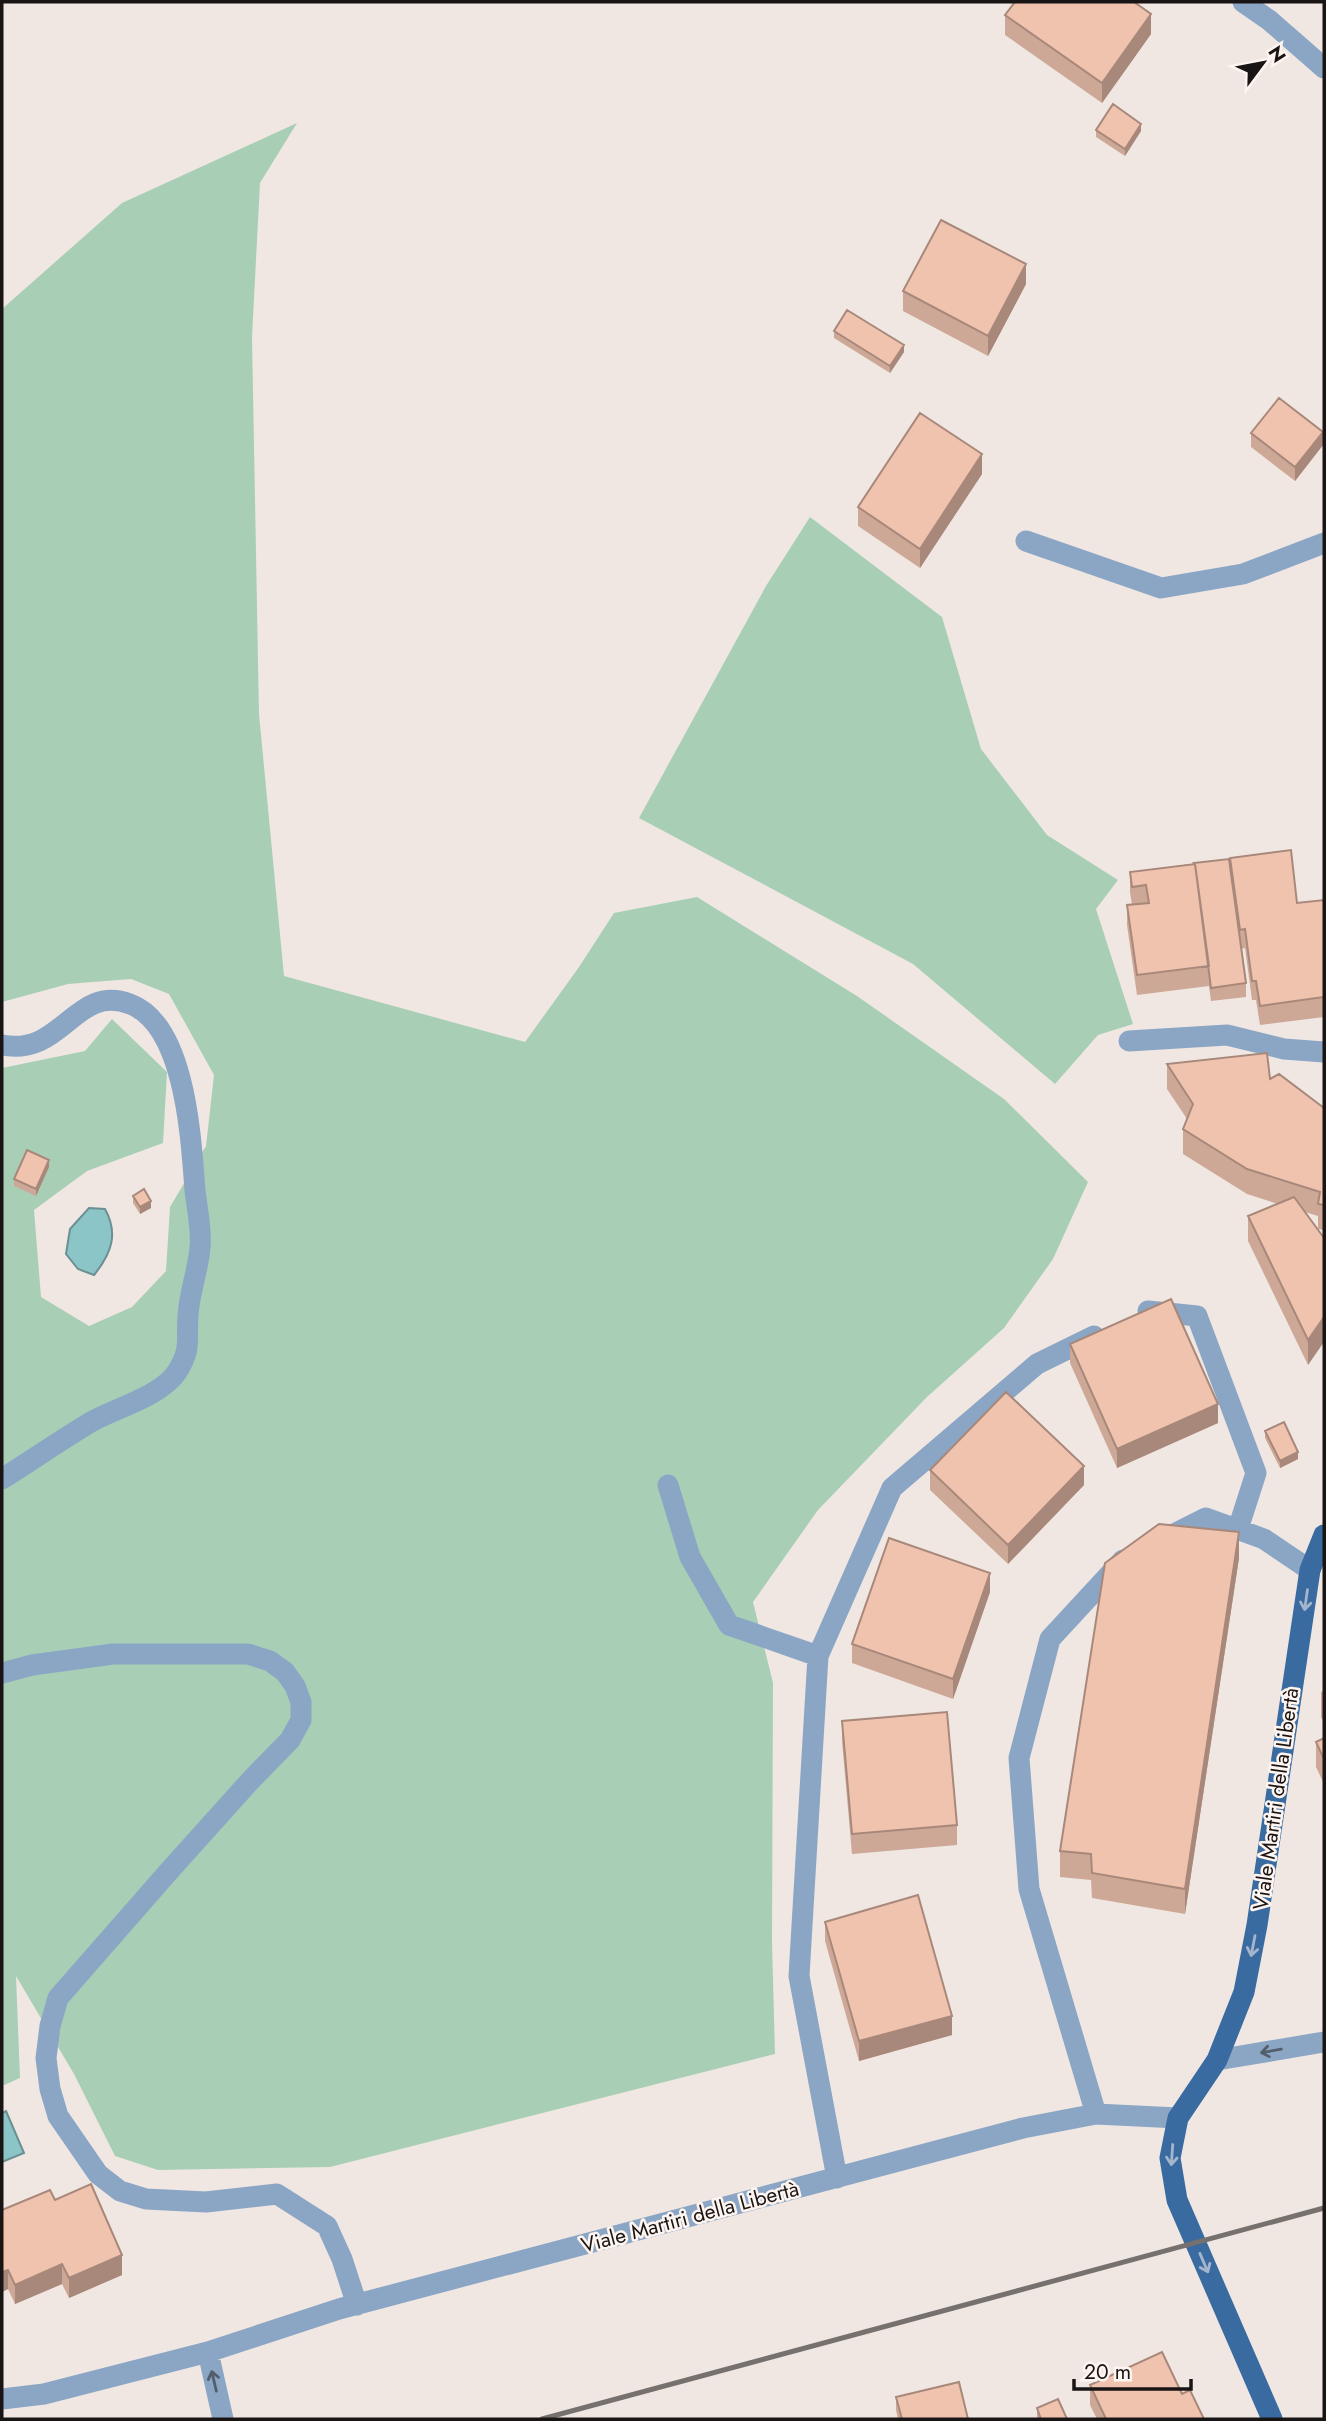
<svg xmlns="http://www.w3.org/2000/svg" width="1326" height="2421" font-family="Jost,sans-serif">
<rect width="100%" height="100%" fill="#f0e7e3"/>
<!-- green -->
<path fill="#a8cfb5" d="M 297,123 L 260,183 L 252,337 L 259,714 L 284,976 L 525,1042 L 579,967 L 614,913 L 697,897 L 857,996 L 1004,1099 L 1088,1182 L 1053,1259 L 1004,1328 L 927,1397 L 818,1510 L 753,1602 L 773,1683 L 772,1942 L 775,2054 L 330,2167 L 158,2170 L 115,2156 L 74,2074 L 16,1976 L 20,2078 L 2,2086 L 2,1068 L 85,1051 L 112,1019 L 167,1072 L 163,1143 L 87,1171 L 34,1210 L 41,1297 L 89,1326 L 132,1307 L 166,1271 L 170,1207 L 206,1146 L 214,1075 L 169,994 L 131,979 L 68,984 L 2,1002 L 2,309 L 122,203 Z
M 810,517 L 942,617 L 981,749 L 1047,835 L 1118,880 L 1096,909 L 1133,1024 L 1098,1035 L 1055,1084 L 913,964 L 639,818 L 766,586 Z"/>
<!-- water -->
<path fill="#8cc5c8" stroke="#6a9092" stroke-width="2" d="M 89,1208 L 105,1209 C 119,1234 111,1254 94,1275 L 78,1269 L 66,1254 L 70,1229 Z
M 6,2111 L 24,2153 L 2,2162 L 2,2113 Z"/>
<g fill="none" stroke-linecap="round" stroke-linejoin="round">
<!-- minor -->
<path stroke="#8ba6c4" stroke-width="21" d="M 1243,2 L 1269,20 L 1324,68
M 1026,541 L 1161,588 L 1243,574 L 1324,543
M 1129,1041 L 1227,1035 L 1284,1049 L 1324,1052
M 2,1045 C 63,1057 75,983 130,1004 C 186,1025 191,1140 195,1190 C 197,1209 202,1230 200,1248 C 198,1271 189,1293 188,1316 C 186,1341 192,1348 177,1372 C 161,1396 116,1408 91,1422 C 61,1440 32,1460 2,1479
M 1148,1311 L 1197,1316 L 1256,1473 L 1238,1529
M 668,1485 L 690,1557 L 729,1625 L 818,1656
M 1164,1539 L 1206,1518 L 1264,1539 L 1310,1570
M 2,1673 L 32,1665 L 113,1654 L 248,1654 L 270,1661 L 285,1672 L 295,1686 L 301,1702 L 301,1720 L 290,1740 L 250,1781 L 170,1870 L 58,1998 L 50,2026 L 46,2058 L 50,2089 L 58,2116 L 98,2174 L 120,2191 L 146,2199 L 206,2202 L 277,2194 L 327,2226 L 342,2259 L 357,2305
M 1217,2060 L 1324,2042
M 1096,2114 L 1029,1889 L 1019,1758 L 1050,1639 L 1123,1560
M 837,2178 L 799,1976 L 818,1656 L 892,1488 L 1037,1364 L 1094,1336
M 208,2352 L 223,2419
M 2,2399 L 44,2394 L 208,2352 L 339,2309 L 1023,2128 L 1096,2114 L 1178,2118"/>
<!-- major -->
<path stroke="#396ba1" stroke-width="21" d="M 1272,2419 L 1177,2200 L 1170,2158 L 1178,2118 L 1217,2060 L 1244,1992 L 1257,1925 L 1310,1570 L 1324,1535"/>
<!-- rail -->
<path stroke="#76706e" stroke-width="5" d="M 542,2419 L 1324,2208"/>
</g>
<!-- wall -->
<path fill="#cea896" d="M 1005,15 L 1151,34 L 1102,103 L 1005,35 Z
M 1096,130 L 1141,131 L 1125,156 L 1096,137 Z
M 1026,284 L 988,356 L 903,311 L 903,291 Z
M 834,331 L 904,352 L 890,373 L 834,338 Z
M 1251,433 L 1323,445 L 1295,481 L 1251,447 Z
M 982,474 L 920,568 L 858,526 L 858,507 Z
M 1229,859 L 1297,903 L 1324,900 L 1324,1017 L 1260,1025 L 1256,1000 L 1252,1000 L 1245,948 L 1241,949 L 1246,983 L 1246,997 L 1211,1001 L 1209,986 L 1137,995 L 1127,925 L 1127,905 L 1132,905 L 1130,892 L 1130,872 Z
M 1167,1064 L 1270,1079 L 1324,1108 L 1324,1230 L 1318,1229 L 1318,1216 L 1305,1212 L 1324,1238 L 1308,1365 L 1248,1241 L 1248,1216 L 1278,1204 L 1247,1194 L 1183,1154 L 1183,1129 L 1187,1119 L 1167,1089 Z
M 49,1167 L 36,1196 L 14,1186 L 14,1179 Z
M 133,1196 L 151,1208 L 140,1214 L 133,1203 Z
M 1070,1344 L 1218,1423 L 1117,1468 L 1070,1363 Z
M 1265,1431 L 1298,1459 L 1280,1468 L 1265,1438 Z
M 930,1470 L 1084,1485 L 1008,1564 L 930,1490 Z
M 1239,1558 L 1185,1914 L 1092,1898 L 1091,1880 L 1060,1877 L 1060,1851 Z
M 990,1592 L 953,1699 L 852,1663 L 852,1644 Z
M 1324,1691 L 1324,1724 L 1321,1717 L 1321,1692 Z
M 842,1721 L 957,1825 L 957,1845 L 852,1854 L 842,1741 Z
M 1324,1738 L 1324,1784 L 1316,1767 L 1316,1742 Z
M 825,1922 L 952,2035 L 859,2061 L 825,1941 Z
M 55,2200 L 122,2275 L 69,2298 L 62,2284 L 15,2304 L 8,2289 L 2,2292 L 2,2210 Z
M 1090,2385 L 1182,2394 L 1204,2419 L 1097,2419 L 1090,2405 Z
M 896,2397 L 968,2419 L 898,2419 L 896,2410 Z
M 1037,2408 L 1067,2419 L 1037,2419 Z"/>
<!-- shaded-wall -->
<path fill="#a8887a" d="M 1151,14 L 1151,34 L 1102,103 L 1102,83 Z
M 1141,124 L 1141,131 L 1125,156 L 1125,149 Z
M 1026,264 L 1026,284 L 988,356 L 988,336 Z
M 904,345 L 904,352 L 890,373 L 890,366 Z
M 1323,432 L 1323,445 L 1295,481 L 1295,467 Z
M 982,454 L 982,474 L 920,568 L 920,549 Z
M 49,1160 L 49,1167 L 36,1196 L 36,1189 Z
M 151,1201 L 151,1208 L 140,1214 L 140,1207 Z
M 1324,1317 L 1324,1342 L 1308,1365 L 1308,1340 Z
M 1218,1404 L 1218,1423 L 1117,1468 L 1117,1449 Z
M 1298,1452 L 1298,1459 L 1280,1468 L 1280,1461 Z
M 1084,1466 L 1084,1485 L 1008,1564 L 1008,1545 Z
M 1239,1532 L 1239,1558 L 1185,1914 L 1185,1889 Z
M 990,1573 L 990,1592 L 953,1699 L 953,1679 Z
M 952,2016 L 952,2035 L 859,2061 L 859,2041 Z
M 122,2255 L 122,2275 L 69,2298 L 69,2278 Z
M 62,2264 L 62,2284 L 15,2304 L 15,2285 Z
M 8,2270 L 8,2289 L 2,2292 L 2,2272 Z"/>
<!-- building -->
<path fill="#f0c3af" stroke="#a8887a" stroke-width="2" d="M 1015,2 L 1134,2 L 1151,14 L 1102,83 L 1005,15 Z
M 1113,104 L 1141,124 L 1125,149 L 1096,130 Z
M 941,220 L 1026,264 L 988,336 L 903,291 Z
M 847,310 L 904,345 L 890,366 L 834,331 Z
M 1279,398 L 1323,432 L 1295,467 L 1251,433 Z
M 920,413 L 982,454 L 920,549 L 858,507 Z
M 1291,850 L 1297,903 L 1324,900 L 1324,997 L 1260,1006 L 1256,981 L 1252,981 L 1245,929 L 1240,930 L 1230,858 Z
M 1229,859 L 1246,983 L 1211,988 L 1195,864 L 1194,863 Z
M 1195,864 L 1209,966 L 1137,975 L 1127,905 L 1149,903 L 1146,885 L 1132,887 L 1130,872 Z
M 1267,1053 L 1270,1079 L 1279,1074 L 1324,1108 L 1324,1205 L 1318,1204 L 1320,1192 L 1247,1169 L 1183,1129 L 1193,1104 L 1167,1064 Z
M 27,1150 L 49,1160 L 36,1189 L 14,1179 Z
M 144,1189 L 151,1201 L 140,1207 L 133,1196 Z
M 1294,1197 L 1324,1238 L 1324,1317 L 1308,1340 L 1248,1216 Z
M 1171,1299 L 1218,1404 L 1117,1449 L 1070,1344 Z
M 1006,1392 L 1084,1466 L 1008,1545 L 930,1470 Z
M 1284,1422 L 1298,1452 L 1280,1461 L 1265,1431 Z
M 1159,1524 L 1239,1532 L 1185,1889 L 1092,1873 L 1091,1854 L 1060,1851 L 1105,1563 Z
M 889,1538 L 990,1573 L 953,1679 L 852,1644 Z
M 947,1712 L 957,1825 L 852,1834 L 842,1721 Z
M 1324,1738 L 1324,1759 L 1316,1742 Z
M 918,1895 L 952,2016 L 859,2041 L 825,1922 Z
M 91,2184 L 122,2255 L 69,2278 L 62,2264 L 15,2285 L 8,2270 L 2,2272 L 2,2210 L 50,2190 L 55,2200 Z
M 1162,2352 L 1182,2394 L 1190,2390 L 1204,2419 L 1106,2419 L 1090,2385 Z
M 959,2382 L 968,2419 L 902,2419 L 896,2397 Z
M 1058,2399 L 1067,2419 L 1041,2419 L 1037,2408 Z"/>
<!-- one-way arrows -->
<defs><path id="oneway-shaft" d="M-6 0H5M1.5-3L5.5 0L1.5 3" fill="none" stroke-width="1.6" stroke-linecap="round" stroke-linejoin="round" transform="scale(1.75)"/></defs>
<g stroke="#a5b6cc">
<use href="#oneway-shaft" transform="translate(1306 1600) rotate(98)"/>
<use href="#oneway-shaft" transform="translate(1253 1946) rotate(101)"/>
<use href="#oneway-shaft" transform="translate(1172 2155) rotate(94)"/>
<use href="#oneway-shaft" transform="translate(1204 2263) rotate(67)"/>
</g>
<g stroke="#525e6c">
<use href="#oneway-shaft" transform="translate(1271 2051) rotate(170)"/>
<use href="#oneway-shaft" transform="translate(214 2381) rotate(-103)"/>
</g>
<g text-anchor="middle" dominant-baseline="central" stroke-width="5" stroke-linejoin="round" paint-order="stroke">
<!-- street labels -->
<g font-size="21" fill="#191514" stroke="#fef4f0">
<text transform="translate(1276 1799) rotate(-82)">Viale Martiri della Libertà</text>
<text transform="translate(690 2217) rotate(-15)">Viale Martiri della Libertà</text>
</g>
</g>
<!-- border -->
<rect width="1326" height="2421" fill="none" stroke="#191514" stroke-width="7"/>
<!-- north arrow -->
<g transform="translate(1263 63) rotate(58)" stroke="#fef4f0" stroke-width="5" paint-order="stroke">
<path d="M0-5L12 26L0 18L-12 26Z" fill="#191514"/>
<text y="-10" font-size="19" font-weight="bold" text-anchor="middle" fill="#191514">N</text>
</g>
<!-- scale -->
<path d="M1074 2379v10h117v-10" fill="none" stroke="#191514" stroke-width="3.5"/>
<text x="1084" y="2379" font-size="21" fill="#191514" stroke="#fef4f0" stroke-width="5" paint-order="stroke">20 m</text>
</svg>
